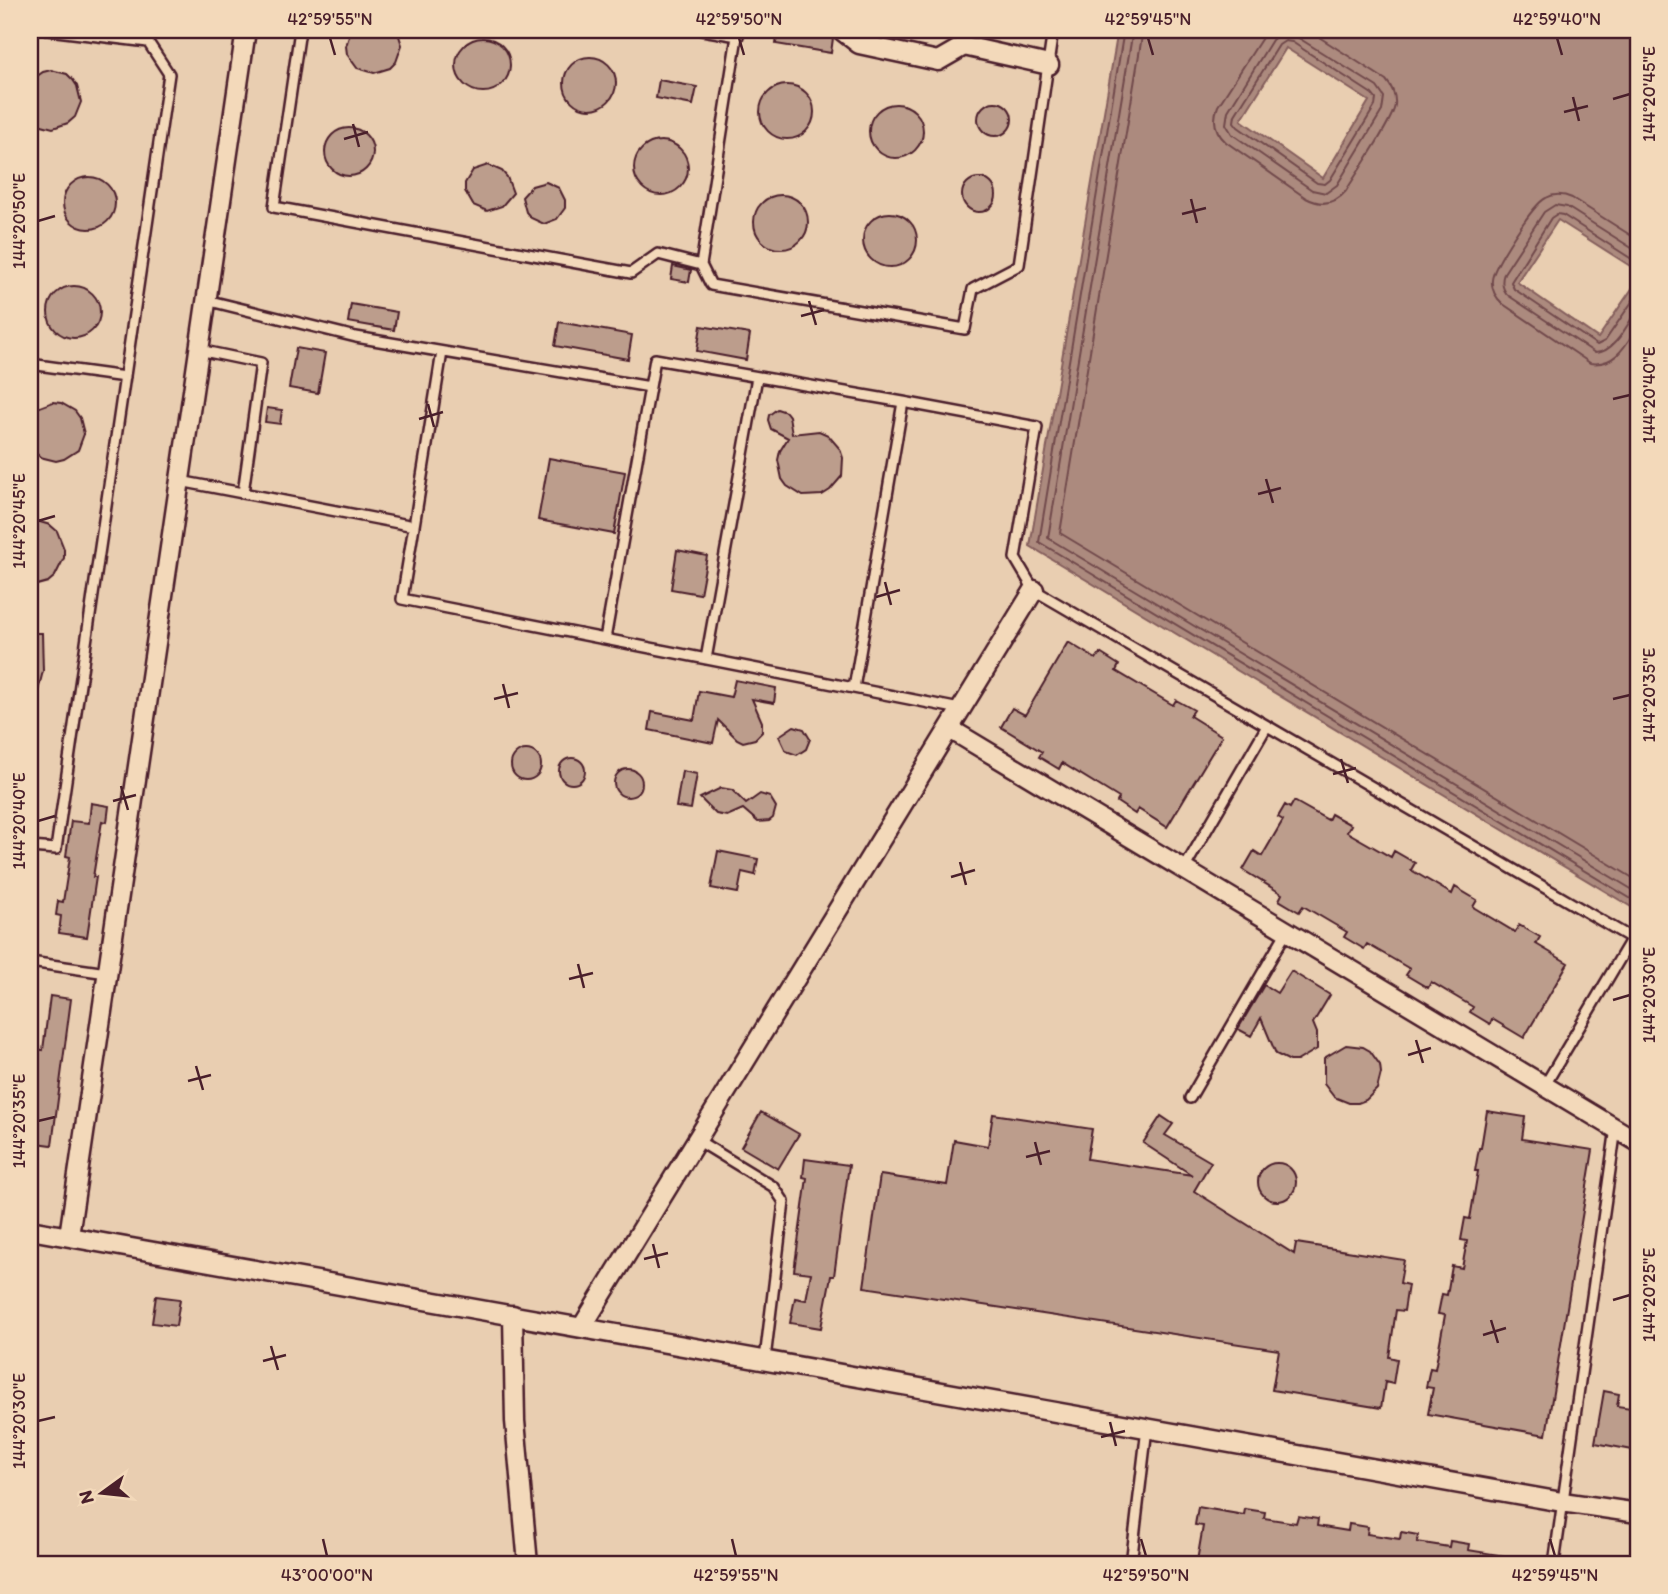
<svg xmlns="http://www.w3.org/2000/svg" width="1668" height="1594" font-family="Itim,sans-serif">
<rect width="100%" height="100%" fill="#e9ceb1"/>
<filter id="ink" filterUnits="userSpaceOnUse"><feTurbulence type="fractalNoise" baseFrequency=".0143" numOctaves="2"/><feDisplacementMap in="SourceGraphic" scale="14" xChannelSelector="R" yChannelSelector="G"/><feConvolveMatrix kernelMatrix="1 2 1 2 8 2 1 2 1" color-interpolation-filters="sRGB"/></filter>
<g filter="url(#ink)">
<!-- water -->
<path fill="#ac8a7e" stroke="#855f5d" stroke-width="2" fill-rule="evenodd" d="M 1118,30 L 1638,30 L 1638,271 L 1558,220 L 1517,282 L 1598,338 L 1638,280 L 1638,911 L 1030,546 ZM 1286,48 L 1369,101 L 1323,178 L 1241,120 Z"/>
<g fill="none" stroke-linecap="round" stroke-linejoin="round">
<!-- shore -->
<path stroke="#714a4c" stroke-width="2" d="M 1124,30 L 1039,542 L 1638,903
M 1133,30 L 1048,538 L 1638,893
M 1143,30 L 1060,533 L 1638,881
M 1267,30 L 1218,106 C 1212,120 1215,132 1226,142 L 1306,198 C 1321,206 1335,204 1346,191 C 1356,174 1393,121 1395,105 C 1396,95 1392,87 1386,80 L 1308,30
M 1289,32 L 1377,87 L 1384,97 L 1382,111 L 1337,185 L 1326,193 L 1312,190 L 1232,134 L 1226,124 L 1228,111 L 1272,40 L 1279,34 Z
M 1285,41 L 1292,42 L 1372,94 L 1376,99 L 1375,106 L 1330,180 L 1325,184 L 1317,183 L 1238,127 L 1234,122 L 1235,115 L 1279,45 Z
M 1638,240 L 1572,198 C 1563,194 1555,193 1546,198 C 1533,204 1493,266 1492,280 C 1491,290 1496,298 1503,304 L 1590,363 C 1616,367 1626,344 1638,326
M 1638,252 L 1567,207 L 1555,205 L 1544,212 L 1504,273 C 1501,282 1502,290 1509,296 L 1595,353 C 1615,353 1628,323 1638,308
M 1638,263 L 1563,215 L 1557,214 L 1551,218 L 1511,282 L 1514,289 L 1597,345 L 1605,341 L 1638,293"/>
</g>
<!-- building -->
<path fill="#bc9d8c" stroke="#4a1f2b" stroke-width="2" d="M 351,30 L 397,30 L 402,45 L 396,62 L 390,68 L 374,73 L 357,68 L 347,54 L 346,46 Z
M 778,30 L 807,30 L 830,34 L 833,38 L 831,53 L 776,44 Z
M456 65a27 27 0 1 1 54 0a27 27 0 1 1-54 0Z
M564 83a26 26 0 1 1 52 0a26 26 0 1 1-52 0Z
M 51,70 L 67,74 L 73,80 L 77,86 L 81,102 L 75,117 L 68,123 L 53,128 L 38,124 L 30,118 L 30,81 L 43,72 Z
M 659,80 L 697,87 L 693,105 L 656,98 Z
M760 112a27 27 0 1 1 54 0a27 27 0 1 1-54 0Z
M978 119a17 17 0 1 1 34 0a17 17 0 1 1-34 0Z
M869 131a27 27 0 1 1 54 0a27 27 0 1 1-54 0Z
M325 152a24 24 0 1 1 48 0a24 24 0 1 1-48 0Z
M634 168a27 27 0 1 1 54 0a27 27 0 1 1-54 0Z
M 488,165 L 502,171 L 507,177 L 513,193 L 502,206 L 487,211 L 473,205 L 465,191 L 465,183 L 473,170 Z
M63 203a26 26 0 1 1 52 0a26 26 0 1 1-52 0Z
M962 195a17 17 0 1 1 34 0a17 17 0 1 1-34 0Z
M 546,182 L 559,188 L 565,200 L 565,208 L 557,219 L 544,224 L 531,218 L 526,212 L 522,197 L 532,186 Z
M754 222a27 27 0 1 1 54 0a27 27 0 1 1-54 0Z
M863 240a27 27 0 1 1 54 0a27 27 0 1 1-54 0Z
M 673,266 L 691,270 L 689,282 L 671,279 Z
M48 312a26 26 0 1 1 52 0a26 26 0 1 1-52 0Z
M 351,304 L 397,312 L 394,330 L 348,322 Z
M 559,322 L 632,335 L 628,359 L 555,346 Z
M 701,326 L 750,334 L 746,360 L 697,351 Z
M 296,348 L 325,353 L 318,393 L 289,388 Z
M 53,402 L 61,403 L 75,411 L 80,418 L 84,434 L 78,450 L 64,459 L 56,461 L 40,457 L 30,447 L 30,415 L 37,408 Z
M 267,408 L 282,410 L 280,424 L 265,422 Z
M 777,409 L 786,412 L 789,416 L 792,434 L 819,431 L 828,435 L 840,449 L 843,458 L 842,476 L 830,490 L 822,495 L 803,496 L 787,486 L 782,479 L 778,460 L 780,451 L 788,438 L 771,429 L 768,420 L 769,415 Z
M 549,458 L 625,472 L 614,534 L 538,520 Z
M 30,519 L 50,525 L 57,531 L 64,549 L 64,558 L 55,576 L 48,582 L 30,587 Z
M 677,550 L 707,556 L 700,594 L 671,589 Z
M 30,633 L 42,633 L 43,671 L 35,703 L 30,702 Z
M 1068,642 L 1096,659 L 1100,653 L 1119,665 L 1116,671 L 1173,705 L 1176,700 L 1194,710 L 1190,716 L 1222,736 L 1167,827 L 1138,809 L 1135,814 L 1117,802 L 1119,798 L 1062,763 L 1059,769 L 1039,757 L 1042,752 L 1001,727 L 1012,708 L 1025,715 Z
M 735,680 L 776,688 L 774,703 L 752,699 L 762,722 L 762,732 L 755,739 L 743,742 L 737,739 L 718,720 L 713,743 L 649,730 L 652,712 L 694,720 L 699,691 L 731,697 Z
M 794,726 L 804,729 L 810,739 L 806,749 L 797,755 L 786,751 L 779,736 Z
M511 765a15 15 0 1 1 30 0a15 15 0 1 1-30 0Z
M559 771a13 13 0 1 1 26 0a13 13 0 1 1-26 0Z
M614 783a14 14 0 1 1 28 0a14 14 0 1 1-28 0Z
M 682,771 L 697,774 L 691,809 L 676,807 Z
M 721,788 L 732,790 L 746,804 L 760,794 L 770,797 L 776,807 L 773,818 L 769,821 L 758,822 L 743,809 L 727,816 L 716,814 L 700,798 Z
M 1294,801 L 1328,820 L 1331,814 L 1351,825 L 1347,832 L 1391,857 L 1394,851 L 1415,863 L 1411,870 L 1452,894 L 1455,887 L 1477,900 L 1473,907 L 1515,932 L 1519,925 L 1540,937 L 1536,944 L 1568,963 L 1524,1038 L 1492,1019 L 1490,1024 L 1470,1012 L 1473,1007 L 1431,982 L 1428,988 L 1406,975 L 1410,969 L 1367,944 L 1364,949 L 1344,937 L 1347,932 L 1303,906 L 1299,912 L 1279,900 L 1282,894 L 1243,870 L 1254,851 L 1262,856 L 1283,820 L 1278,817 L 1285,805 L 1290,808 Z
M 91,803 L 109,806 L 107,822 L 102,821 L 93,877 L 96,877 L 87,937 L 59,933 L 61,916 L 56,915 L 58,901 L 63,902 L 70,857 L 66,856 L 71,821 L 89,823 Z
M 718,851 L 758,859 L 755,875 L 742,872 L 738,893 L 711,888 Z
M 1291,971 L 1330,995 L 1313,1023 L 1317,1033 L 1317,1049 L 1297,1061 L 1290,1061 L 1276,1054 L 1261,1018 L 1251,1036 L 1238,1029 L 1264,985 L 1277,993 Z
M 50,996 L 71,999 L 52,1145 L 30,1142 L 30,1048 L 43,1050 Z
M 1346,1045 L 1363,1047 L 1370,1051 L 1380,1065 L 1381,1073 L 1377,1089 L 1366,1100 L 1358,1103 L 1349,1103 L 1334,1097 L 1324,1084 L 1324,1058 Z
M 1487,1111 L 1525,1117 L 1522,1139 L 1593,1150 L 1546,1435 L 1428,1414 L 1433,1388 L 1426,1387 L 1430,1368 L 1435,1369 L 1445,1315 L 1438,1314 L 1442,1294 L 1447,1295 L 1452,1266 L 1462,1268 L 1467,1241 L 1461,1240 L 1465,1218 L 1470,1219 L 1478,1171 L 1475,1171 L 1479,1148 L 1481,1148 Z
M 761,1112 L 799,1134 L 778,1169 L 741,1147 Z
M 993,1114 L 1092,1129 L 1087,1159 L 1192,1175 L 1143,1143 L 1161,1116 L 1173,1124 L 1165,1135 L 1211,1162 L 1194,1191 L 1294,1254 L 1296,1243 L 1404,1260 L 1400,1283 L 1408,1285 L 1404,1311 L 1396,1310 L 1389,1357 L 1397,1359 L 1393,1384 L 1385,1382 L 1381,1408 L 1272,1390 L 1279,1350 L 864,1287 L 880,1175 L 947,1185 L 954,1140 L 988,1146 Z
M 805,1159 L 849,1165 L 834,1276 L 831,1276 L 821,1328 L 790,1323 L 795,1298 L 806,1300 L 811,1273 L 794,1271 L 807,1178 L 803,1177 Z
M1258 1182a19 19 0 1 1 38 0a19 19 0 1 1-38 0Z
M 156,1296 L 180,1299 L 176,1326 L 152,1323 Z
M 1604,1391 L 1619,1394 L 1617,1406 L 1638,1409 L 1638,1451 L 1595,1443 Z
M 1198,1507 L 1244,1515 L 1245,1509 L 1265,1512 L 1264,1518 L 1296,1523 L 1298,1516 L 1318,1519 L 1317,1526 L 1348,1531 L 1349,1524 L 1368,1527 L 1367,1534 L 1400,1539 L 1401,1532 L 1418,1535 L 1417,1542 L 1449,1547 L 1450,1541 L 1469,1544 L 1468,1550 L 1511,1557 L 1511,1564 L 1206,1564 L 1197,1561 L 1203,1526 L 1195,1525 Z"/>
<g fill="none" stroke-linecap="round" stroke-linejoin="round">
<!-- service casing -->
<g stroke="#4a1f2b" stroke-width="14">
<path id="service" d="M 300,30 L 274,207 L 631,273 L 658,254 L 701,265 L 711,285 L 965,329 L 973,289 L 1019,265 L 1053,30
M 702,30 L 738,36
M 701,265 L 738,30
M 206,300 L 356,337 L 650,387 L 605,639
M 199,350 L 261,363 L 243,493
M 30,364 L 125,377
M 650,387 L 655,359 L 903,402 L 854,688
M 903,402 L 1037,427 L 1015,558 L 1034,590 L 1638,942
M 180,481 L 414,526 L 402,599 L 960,709
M 414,526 L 442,352
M 706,659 L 757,377
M 30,847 L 56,849 L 169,74 L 148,42 L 48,30
M 1184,869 L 1267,726
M 30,962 L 107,973
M 1545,1085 L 1632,938
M 1190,1098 L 1287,931
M 697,1140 L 774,1187 L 784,1202 L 765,1359
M 1131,1564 L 1147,1428
M 1554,1564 L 1616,1128"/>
</g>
<!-- minor casing -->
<g stroke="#4a1f2b" stroke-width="23">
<path id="minor" d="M 841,30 L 859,44 L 938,61 L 964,46 L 1049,65
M 950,729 L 1638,1142
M 30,1230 L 1562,1502 L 1638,1513
M 69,1236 L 246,30
M 513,1315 L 515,1421 L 528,1564
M 582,1327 L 1034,590"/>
</g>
<!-- service -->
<use href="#service" stroke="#f3d9ba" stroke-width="9"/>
<!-- minor -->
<use href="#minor" stroke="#f3d9ba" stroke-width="18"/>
</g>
</g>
<!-- ticks -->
<path fill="none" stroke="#4a1f2b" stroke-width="2.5" d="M 330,38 L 335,55M 739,38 L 744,55M 1148,38 L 1153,55M 1557,38 L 1562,55M 1573,97 L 1579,121M 1613,99 L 1630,94M 1564,112 L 1588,106M 353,124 L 359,147M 344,139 L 368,132M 1191,199 L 1197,223M 1182,214 L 1206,208M 38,221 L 55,216M 809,301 L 816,325M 801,316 L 824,310M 1613,399 L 1630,395M 428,404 L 434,427M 419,419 L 443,412M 1266,479 L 1273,503M 1258,494 L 1281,488M 38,521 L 55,516M 885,582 L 891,605M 876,597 L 900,590M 503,684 L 509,708M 494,699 L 518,693M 1613,699 L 1630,695M 1341,759 L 1348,783M 1333,774 L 1356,768M 121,786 L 128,810M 113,801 L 136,795M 38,821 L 55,816M 960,862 L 966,885M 951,877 L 975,870M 578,964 L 584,988M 569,979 L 593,973M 1613,1000 L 1630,995M 1416,1040 L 1423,1063M 1408,1055 L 1431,1048M 196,1066 L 203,1090M 188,1081 L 211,1075M 38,1121 L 55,1117M 1035,1142 L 1041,1165M 1026,1157 L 1050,1151M 653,1244 L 659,1268M 644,1259 L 668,1253M 1613,1300 L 1630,1295M 1491,1320 L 1498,1343M 1483,1335 L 1506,1328M 271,1346 L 278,1370M 263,1361 L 286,1355M 38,1421 L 55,1417M 1110,1422 L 1116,1446M 1101,1437 L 1125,1431M 323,1539 L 327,1556M 732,1539 L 736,1556M 1141,1539 L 1146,1556M 1550,1539 L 1555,1556"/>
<!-- margin -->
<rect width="1668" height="1594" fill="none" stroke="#f3d9ba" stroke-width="77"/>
<!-- north arrow -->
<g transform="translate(102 1493) rotate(255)" stroke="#f3d9ba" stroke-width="5" paint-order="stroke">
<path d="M0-5L12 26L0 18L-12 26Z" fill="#4a1f2b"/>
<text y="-10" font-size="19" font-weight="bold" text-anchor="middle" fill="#4a1f2b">N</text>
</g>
<rect x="38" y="38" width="1592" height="1518" fill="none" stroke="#4a1f2b" stroke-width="2.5"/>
<g font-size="18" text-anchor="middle" fill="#4a1f2b">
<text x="330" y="25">42°59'55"N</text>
<text x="739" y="25">42°59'50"N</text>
<text x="1148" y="25">42°59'45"N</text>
<text x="1557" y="25">42°59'40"N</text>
<text transform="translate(1649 94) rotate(-90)" y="6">144°20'45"E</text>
<text transform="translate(19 221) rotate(-90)" y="6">144°20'50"E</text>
<text transform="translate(1649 395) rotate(-90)" y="6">144°20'40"E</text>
<text transform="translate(19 521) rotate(-90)" y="6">144°20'45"E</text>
<text transform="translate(1649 695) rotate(-90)" y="6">144°20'35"E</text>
<text transform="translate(19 821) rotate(-90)" y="6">144°20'40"E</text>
<text transform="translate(1649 995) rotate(-90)" y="6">144°20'30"E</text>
<text transform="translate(19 1121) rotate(-90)" y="6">144°20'35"E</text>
<text transform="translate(1649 1295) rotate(-90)" y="6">144°20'25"E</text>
<text transform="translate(19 1421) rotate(-90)" y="6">144°20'30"E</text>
<text x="327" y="1581">43°00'00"N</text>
<text x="736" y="1581">42°59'55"N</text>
<text x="1146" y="1581">42°59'50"N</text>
<text x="1555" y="1581">42°59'45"N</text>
</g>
</svg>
